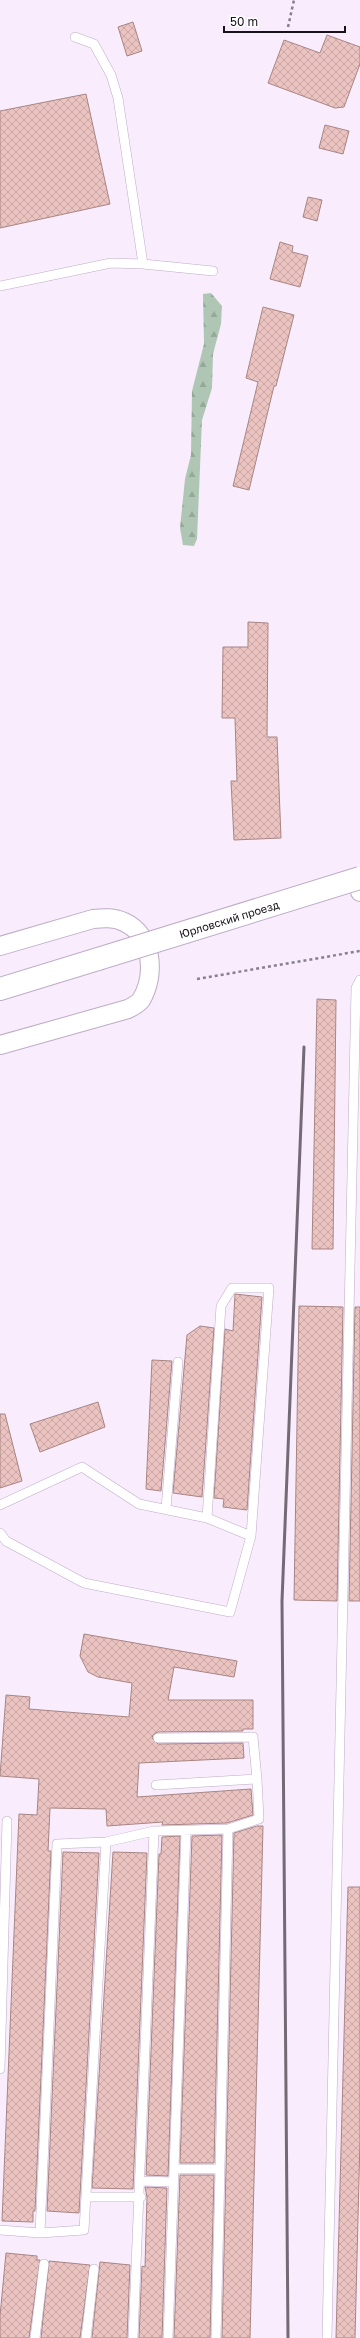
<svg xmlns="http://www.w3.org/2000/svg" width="360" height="2338" font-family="'Golos Text',sans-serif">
<defs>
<pattern id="forest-firs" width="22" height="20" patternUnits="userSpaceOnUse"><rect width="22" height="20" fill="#aec6b3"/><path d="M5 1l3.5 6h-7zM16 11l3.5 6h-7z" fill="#95a999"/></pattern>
<pattern id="building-cross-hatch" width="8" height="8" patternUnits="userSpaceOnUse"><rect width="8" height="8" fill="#ebc4c1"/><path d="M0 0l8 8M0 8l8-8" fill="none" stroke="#c9a7a5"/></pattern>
</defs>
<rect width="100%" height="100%" fill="#f8ecfd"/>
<!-- forest -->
<path fill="url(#forest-firs)" d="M 211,293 L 222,306 L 221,324 L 213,354 L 212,388 L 202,420 L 197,539 L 194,546 L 183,545 L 180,528 L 185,479 L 191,455 L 192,391 L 204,344 L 203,294 Z"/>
<!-- building -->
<path fill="url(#building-cross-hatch)" stroke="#a88583" d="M 133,22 L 142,51 L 127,56 L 118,27 Z
M 327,35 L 360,47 L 360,64 L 344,107 L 335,108 L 268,83 L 284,40 L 320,53 Z
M 86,94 L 110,204 L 0,228 L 0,111 Z
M 325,125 L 349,131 L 343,154 L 319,148 Z
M 308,197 L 322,200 L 317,221 L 303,217 Z
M 280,242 L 293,246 L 292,252 L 308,256 L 300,287 L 270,279 Z
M 263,307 L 294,315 L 276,386 L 274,386 L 249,490 L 233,486 L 258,382 L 246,378 Z
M 248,622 L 268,623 L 267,737 L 277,737 L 281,838 L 234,840 L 231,781 L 237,781 L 235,718 L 222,718 L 223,647 L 248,647 Z
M 317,999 L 336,1000 L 333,1249 L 312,1249 Z
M 235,1294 L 262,1297 L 247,1510 L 223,1507 L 224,1499 L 214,1498 L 225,1329 L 233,1331 Z
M 299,1306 L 343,1307 L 337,1601 L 294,1600 Z
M 355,1307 L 360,1307 L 360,1601 L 349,1601 Z
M 200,1326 L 214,1328 L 202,1497 L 173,1493 L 187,1335 Z
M 152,1360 L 172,1361 L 161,1491 L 146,1489 Z
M 98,1402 L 105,1427 L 40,1452 L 30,1424 Z
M 0,1414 L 5,1414 L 22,1481 L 0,1488 Z
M 84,1634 L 237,1661 L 234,1677 L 174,1667 L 168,1700 L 253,1700 L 253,1729 L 243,1729 L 243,1731 L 158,1732 L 153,1735 L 152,1738 L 158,1744 L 243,1743 L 244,1758 L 139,1763 L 137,1797 L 251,1789 L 253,1815 L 227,1823 L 162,1825 L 163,1822 L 107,1826 L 106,1809 L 50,1808 L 48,1851 L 51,1851 L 35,2211 L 33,2211 L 33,2222 L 2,2221 L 19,1814 L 37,1815 L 39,1779 L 0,1776 L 6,1695 L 30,1697 L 29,1709 L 129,1717 L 132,1683 L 98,1677 L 88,1672 L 80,1656 Z
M 257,1826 L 263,1826 L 250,2338 L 222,2338 L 234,1833 Z
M 222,1835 L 214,2163 L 180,2163 L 192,1836 Z
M 180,1836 L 168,2176 L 146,2175 L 159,1854 L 161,1854 L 162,1837 Z
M 63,1852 L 99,1853 L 79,2213 L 47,2211 Z
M 113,1852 L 147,1853 L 133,2189 L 92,2188 Z
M 348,1887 L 360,1887 L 360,2139 L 355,2338 L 336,2338 Z
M 180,2175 L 214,2175 L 210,2338 L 174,2338 Z
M 145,2187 L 167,2188 L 162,2338 L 139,2338 L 142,2266 L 145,2267 L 147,2197 Z
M 6,2253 L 37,2256 L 37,2260 L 40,2260 L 29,2338 L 0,2338 L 0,2316 Z
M 49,2261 L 90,2265 L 80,2338 L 41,2338 Z
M 100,2262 L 130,2265 L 127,2338 L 92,2338 Z"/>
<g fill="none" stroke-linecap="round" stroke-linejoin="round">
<!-- service casing -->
<g stroke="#bfacc7" stroke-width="10">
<path id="service" d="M 75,37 L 94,44 L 111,75 L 118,98 L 143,264 L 213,271
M 0,286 L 111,263 L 143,264
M 0,1505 L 82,1467 L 139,1504 L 207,1518 L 251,1536 L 230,1612 L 84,1583 L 6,1541 L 0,1533
M 166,1509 L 178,1362
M 207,1518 L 221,1306 L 232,1288 L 269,1288 L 251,1536
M 158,1738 L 253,1737 L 257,1779
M 156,1785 L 257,1779 L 259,1819 L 228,1829
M 154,1831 L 228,1829 L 216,2338
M 106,1842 L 154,1831 L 133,2338
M 0,2069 L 7,1821
M 174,2169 L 220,2169
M 141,2181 L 174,2182
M 86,2197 L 141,2197
M 0,2230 L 40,2233 L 84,2230 L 106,1842 L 57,1844 L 40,2233
M 35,2338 L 44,2264
M 86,2338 L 94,2269
M 168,2338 L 186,1830
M 327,2338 L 356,988 L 360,980"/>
</g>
<!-- minor casing -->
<g stroke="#bfacc7" stroke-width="20">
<path id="minor" d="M 360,890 L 360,892
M 0,946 L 93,919 C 103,918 114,917 124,922 C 153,935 156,975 141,1000 C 138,1004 132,1007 128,1009 L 0,1045"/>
</g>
<!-- secondary casing -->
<g stroke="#bfacc7" stroke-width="24">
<path id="secondary" d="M 0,989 L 98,959"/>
</g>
<!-- path -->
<path stroke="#89808d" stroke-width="2.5" stroke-dasharray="3 3" stroke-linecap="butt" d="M 288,27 L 294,0
M 197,979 L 360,951"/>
<!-- service -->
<use href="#service" stroke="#fff" stroke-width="9"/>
<!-- minor -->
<use href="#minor" stroke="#fff" stroke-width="18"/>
<!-- secondary -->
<use href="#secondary" stroke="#fff" stroke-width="22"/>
<!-- rail -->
<path stroke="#736a76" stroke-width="3" d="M 288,2338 L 282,1601 L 304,1047"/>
<!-- secondary-bridge casing -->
<g stroke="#bfacc7" stroke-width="24" stroke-linecap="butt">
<path id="secondary-bridge" d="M 98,959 L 360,878"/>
</g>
<!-- secondary-bridge -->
<use href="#secondary-bridge" stroke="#fff" stroke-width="22"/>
</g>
<g text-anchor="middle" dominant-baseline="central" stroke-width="3" stroke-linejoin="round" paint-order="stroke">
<!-- street labels -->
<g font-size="11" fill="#18111a" stroke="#fff">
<text transform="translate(229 919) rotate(-17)">Юрловский проезд</text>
</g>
</g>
<!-- scale -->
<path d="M224 26v6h121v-6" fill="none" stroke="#18111a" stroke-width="2"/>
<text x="230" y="26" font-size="12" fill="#18111a" stroke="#ffffff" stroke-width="3" paint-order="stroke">50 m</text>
</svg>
